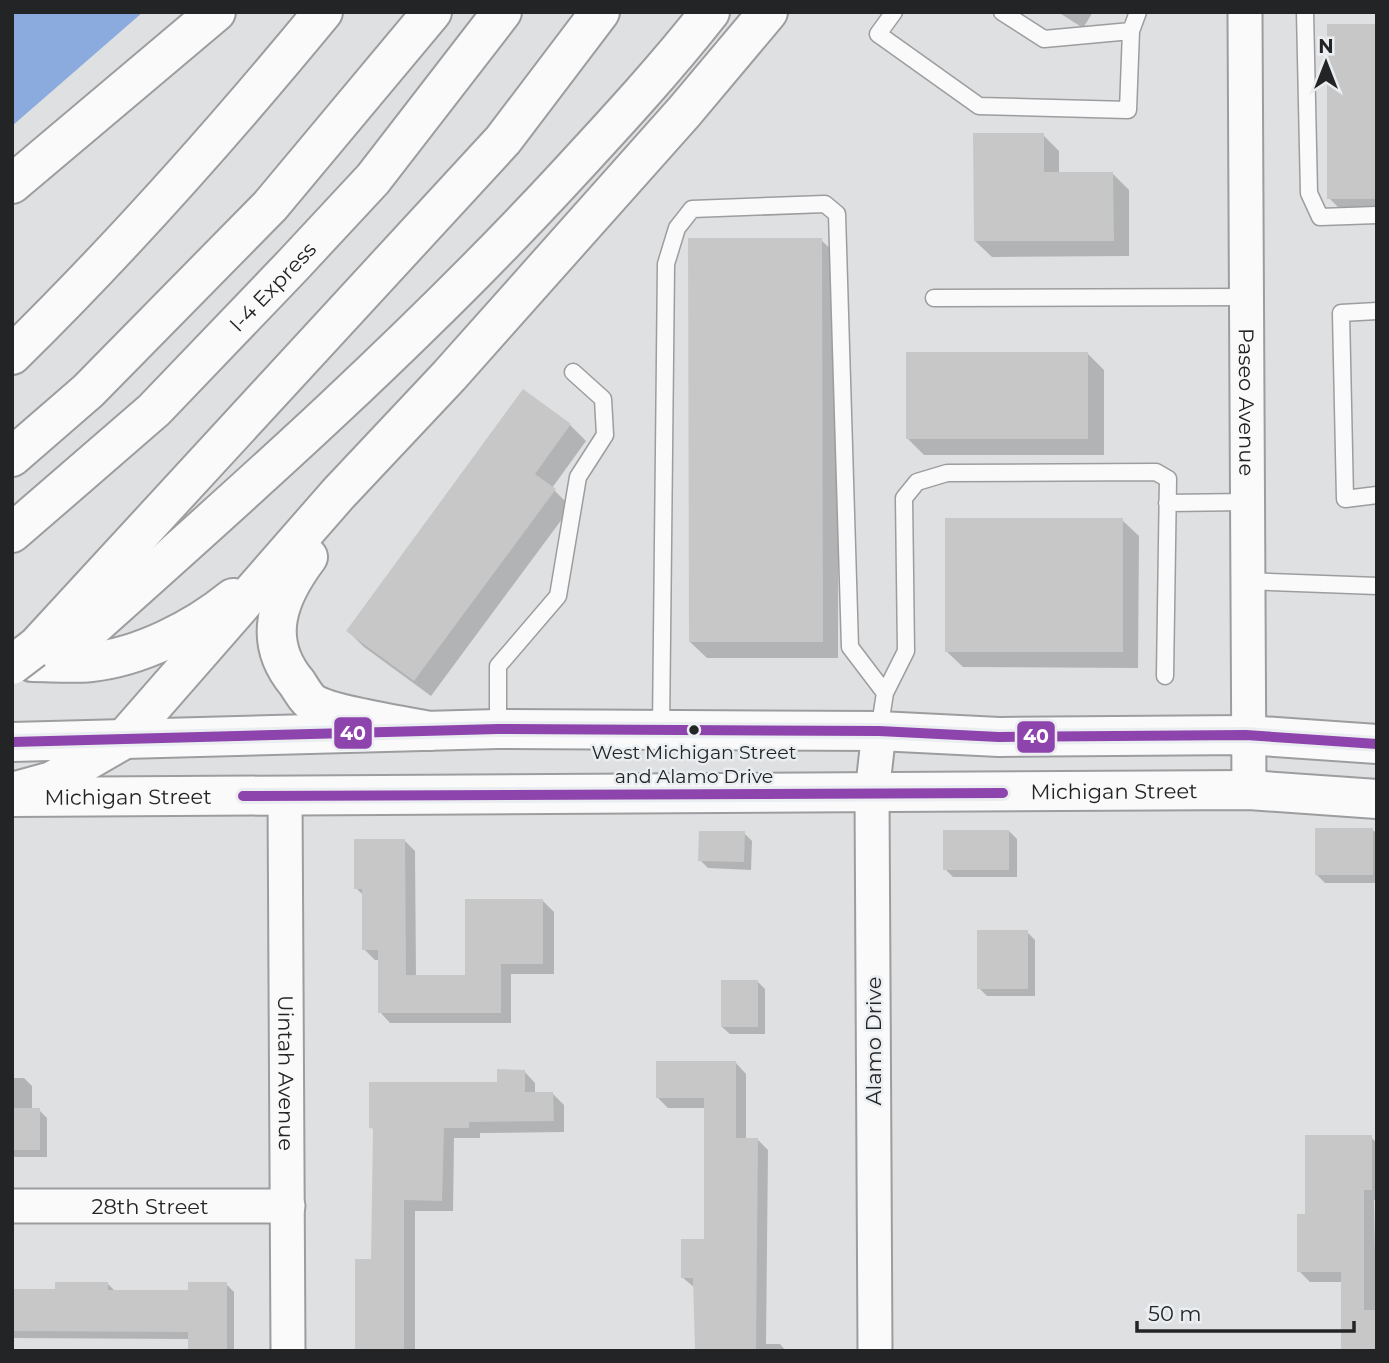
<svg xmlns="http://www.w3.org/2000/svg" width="1389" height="1363" font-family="Montserrat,sans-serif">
<rect width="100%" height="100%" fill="#dee0e2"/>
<!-- water -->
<path fill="#8baade" d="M 12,12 L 143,12 L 12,126 Z"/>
<!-- shadow -->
<path fill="#0003" d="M 1058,12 L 1093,12 L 1083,28 Z
M 1377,26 L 1377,214 L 1345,214 L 1329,198 Z
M 1043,135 L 1059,151 L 1059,174 L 1113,174 L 1129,190 L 1129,256 L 992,257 L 975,241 Z
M 821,240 L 838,256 L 838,658 L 707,658 L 690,642 Z
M 1088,354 L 1104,370 L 1104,455 L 924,455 L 907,438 Z
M 570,425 L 586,441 L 552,488 L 571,507 L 431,696 L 364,647 L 348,631 Z
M 1122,520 L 1139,536 L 1138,668 L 963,667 L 946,651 Z
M 1372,829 L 1377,834 L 1377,883 L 1325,883 L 1317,875 Z
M 1009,831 L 1017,839 L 1017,877 L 953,877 L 945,869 Z
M 744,833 L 752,841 L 751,870 L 708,868 L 700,860 Z
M 404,840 L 415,851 L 416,977 L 466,977 L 543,901 L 554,912 L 554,974 L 511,974 L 511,1023 L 390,1023 L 380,1012 L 380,960 L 375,960 L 364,949 L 364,896 L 356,888 Z
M 1027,932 L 1035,940 L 1035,996 L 987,996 L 979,988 Z
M 757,981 L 765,989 L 765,1034 L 730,1034 L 722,1027 Z
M 736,1063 L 746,1074 L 746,1139 L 757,1139 L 768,1150 L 766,1344 L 780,1344 L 786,1351 L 697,1351 L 695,1288 L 682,1277 L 705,1241 L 705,1108 L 668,1108 L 657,1097 Z
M 524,1071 L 535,1083 L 535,1094 L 553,1094 L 564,1105 L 564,1132 L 480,1133 L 480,1138 L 454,1138 L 453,1211 L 415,1211 L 415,1351 L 357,1351 L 373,1261 L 375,1131 L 371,1127 L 498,1084 Z
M 12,1078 L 24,1078 L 32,1086 L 32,1110 L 39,1110 L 47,1118 L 47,1157 L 12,1157 Z
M 1371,1137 L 1377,1143 L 1377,1200 L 1374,1200 L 1377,1351 L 1343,1282 L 1310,1282 L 1299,1271 L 1307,1216 Z
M 108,1284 L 116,1292 L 190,1292 L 226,1284 L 234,1292 L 234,1351 L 190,1351 L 190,1339 L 12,1338 L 12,1291 L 56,1291 Z"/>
<!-- building -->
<path fill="#c7c7c8" d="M 1327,24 L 1377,24 L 1377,199 L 1327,199 Z
M 973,133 L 1044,133 L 1044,172 L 1113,172 L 1114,241 L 974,241 Z
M 688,238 L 822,238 L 823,642 L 689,642 Z
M 906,352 L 1088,352 L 1088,439 L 906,439 Z
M 523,389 L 571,424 L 535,474 L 556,489 L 414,681 L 346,631 Z
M 945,518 L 1123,518 L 1123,652 L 945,652 Z
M 1315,828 L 1373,828 L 1373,875 L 1315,875 Z
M 943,830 L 1009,830 L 1009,870 L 943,870 Z
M 699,831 L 745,831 L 744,862 L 698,861 Z
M 354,839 L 405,839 L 406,975 L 465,975 L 465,899 L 543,899 L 543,964 L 501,964 L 501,1013 L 378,1013 L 378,950 L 362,950 L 362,889 L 354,889 Z
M 977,930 L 1028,930 L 1028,989 L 977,989 Z
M 721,980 L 758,980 L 758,1027 L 721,1027 Z
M 656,1061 L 736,1061 L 736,1138 L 758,1138 L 756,1351 L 695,1351 L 693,1278 L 681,1278 L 681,1239 L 704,1239 L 704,1098 L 656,1098 Z
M 497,1069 L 525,1070 L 525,1092 L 553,1092 L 554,1121 L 469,1122 L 469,1128 L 444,1128 L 442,1201 L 404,1200 L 404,1351 L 355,1351 L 355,1259 L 371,1259 L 373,1128 L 369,1128 L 369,1082 L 497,1082 Z
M 12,1108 L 40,1108 L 40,1150 L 12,1150 Z
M 1305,1135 L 1372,1135 L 1372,1190 L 1364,1190 L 1364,1310 L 1377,1310 L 1377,1351 L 1341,1351 L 1341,1272 L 1297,1272 L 1297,1214 L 1305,1214 Z
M 55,1282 L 108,1282 L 108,1290 L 188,1290 L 188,1282 L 227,1282 L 227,1351 L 188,1351 L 188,1332 L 12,1331 L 12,1289 L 55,1289 Z"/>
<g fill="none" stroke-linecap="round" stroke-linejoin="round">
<!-- lane casing -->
<g stroke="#9d9d9f" stroke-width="19">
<path id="lane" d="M 894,12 L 878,34 L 979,106 L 1128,110 L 1131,31 L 1138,12
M 1002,12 L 1044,39 L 1131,31
M 1305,12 L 1309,193 L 1320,217 L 1377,215
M 934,298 L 1247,297
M 1377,311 L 1341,313 L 1345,499 L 1377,495
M 1167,503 L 1247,502
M 1247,581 L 1377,586
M 498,729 L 498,666 L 558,596 L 578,477 L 605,435 L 603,399 L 573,372
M 661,730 L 666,264 L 677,228 L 692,209 L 825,204 L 837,214 L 850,647 L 885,693
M 879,731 L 885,693 L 906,651 L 904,498 L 917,482 L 947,473 L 1156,472 L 1168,479 L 1165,676"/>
</g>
<!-- street casing -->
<g stroke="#9d9d9f" stroke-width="37">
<g id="street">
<path id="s1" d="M 1245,12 L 1249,790"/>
<path id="s2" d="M 285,795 L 288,1351"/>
<path id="s3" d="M 12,1206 L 288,1206"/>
<path d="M 875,1351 L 872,794 L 879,731"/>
</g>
</g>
<!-- secondary casing -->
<g stroke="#9d9d9f" stroke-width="42">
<g id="secondary">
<path d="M 12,742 L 498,729 L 879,731 L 999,737 L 1246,735 L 1377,744"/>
<path id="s4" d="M 12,797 L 1249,790 L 1377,799"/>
</g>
</g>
<!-- highway casing -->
<g stroke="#9d9d9f" stroke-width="42">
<g id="highway">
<path d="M 12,184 L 216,12"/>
<path d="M 12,355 C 122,247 225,131 323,12"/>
<path d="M 12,457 L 88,391 L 270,206 L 432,12"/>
<path id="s5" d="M 12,533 L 154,410 L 293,265 L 373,179 L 502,12"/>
<path d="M 308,557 C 278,597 261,640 297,683 C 301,689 307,700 314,704 C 332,715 404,726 429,731"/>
<path d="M 35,648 L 503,140 L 600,12"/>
<path d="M 33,649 L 86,633 C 252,485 419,336 570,172 C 618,120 666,68 710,12"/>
<path d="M 32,662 C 51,662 72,664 91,662 C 140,657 195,629 233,598"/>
<path d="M 12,792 L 52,781 L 123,740 L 338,494 L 449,376 L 684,112 L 768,12"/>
</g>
</g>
<!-- lane -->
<use href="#lane" stroke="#fafafb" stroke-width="16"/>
<!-- street -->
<use href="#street" stroke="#fafafb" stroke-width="33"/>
<!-- secondary -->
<use href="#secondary" stroke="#fafafb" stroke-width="38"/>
<!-- highway -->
<use href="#highway" stroke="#fafafb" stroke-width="38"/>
<!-- highway-bridge casing -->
<g stroke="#9d9d9f" stroke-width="42" stroke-linecap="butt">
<path id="highway-bridge" d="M 12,665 L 33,649"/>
</g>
<!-- highway-bridge -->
<use href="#highway-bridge" stroke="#fafafb" stroke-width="38"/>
<!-- bus-1 casing -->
<g stroke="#ebeef1" stroke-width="16">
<path id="bus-1" d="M 12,742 L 498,729 L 879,731 L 999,737 L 1246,735 L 1377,744
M 243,796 L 1003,793"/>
</g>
<!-- bus-1 -->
<use href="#bus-1" stroke="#8e44ad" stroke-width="10"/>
</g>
<!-- markers -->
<circle fill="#232425" stroke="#ebeef1" stroke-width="2.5" cx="694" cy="730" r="6"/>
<g text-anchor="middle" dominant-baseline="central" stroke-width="5" stroke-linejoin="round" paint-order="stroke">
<!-- bus labels -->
<g font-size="19" fill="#232425" stroke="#ebeef1">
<text x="694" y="752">West Michigan Street<tspan x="694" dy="24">and Alamo Drive</tspan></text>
</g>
<!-- street labels -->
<g font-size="21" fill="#232425" stroke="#ebeef1">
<text stroke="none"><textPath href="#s5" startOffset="359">I-4 Express</textPath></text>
<text stroke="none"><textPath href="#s1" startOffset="390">Paseo Avenue</textPath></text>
<text stroke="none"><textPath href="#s4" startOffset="1102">Michigan Street</textPath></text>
<text stroke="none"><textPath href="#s4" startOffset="116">Michigan Street</textPath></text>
<text transform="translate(873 1041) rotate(-90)">Alamo Drive</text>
<text stroke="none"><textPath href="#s2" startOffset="278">Uintah Avenue</textPath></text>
<text stroke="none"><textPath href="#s3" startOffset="138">28th Street</textPath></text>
</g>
</g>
<g stroke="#ebeef1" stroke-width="2.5">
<rect x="333" y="716" width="40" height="34" rx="7" fill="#8e44ad"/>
<rect x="1016" y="720" width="40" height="34" rx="7" fill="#8e44ad"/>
</g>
<g font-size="19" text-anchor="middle" font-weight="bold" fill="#fff">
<text x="353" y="740">40</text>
<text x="1036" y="743">40</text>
</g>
<!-- border -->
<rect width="1389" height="1363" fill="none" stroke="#232425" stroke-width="28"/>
<!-- north arrow -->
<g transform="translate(1326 63)" stroke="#ebeef1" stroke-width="5" paint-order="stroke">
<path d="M0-5L12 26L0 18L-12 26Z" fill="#232425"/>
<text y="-10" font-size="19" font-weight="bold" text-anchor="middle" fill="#232425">N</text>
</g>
<!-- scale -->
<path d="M1137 1321v10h217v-10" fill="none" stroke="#232425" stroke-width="3.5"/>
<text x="1148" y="1321" font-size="21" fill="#232425" stroke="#ebeef1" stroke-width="5" paint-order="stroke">50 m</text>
</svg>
